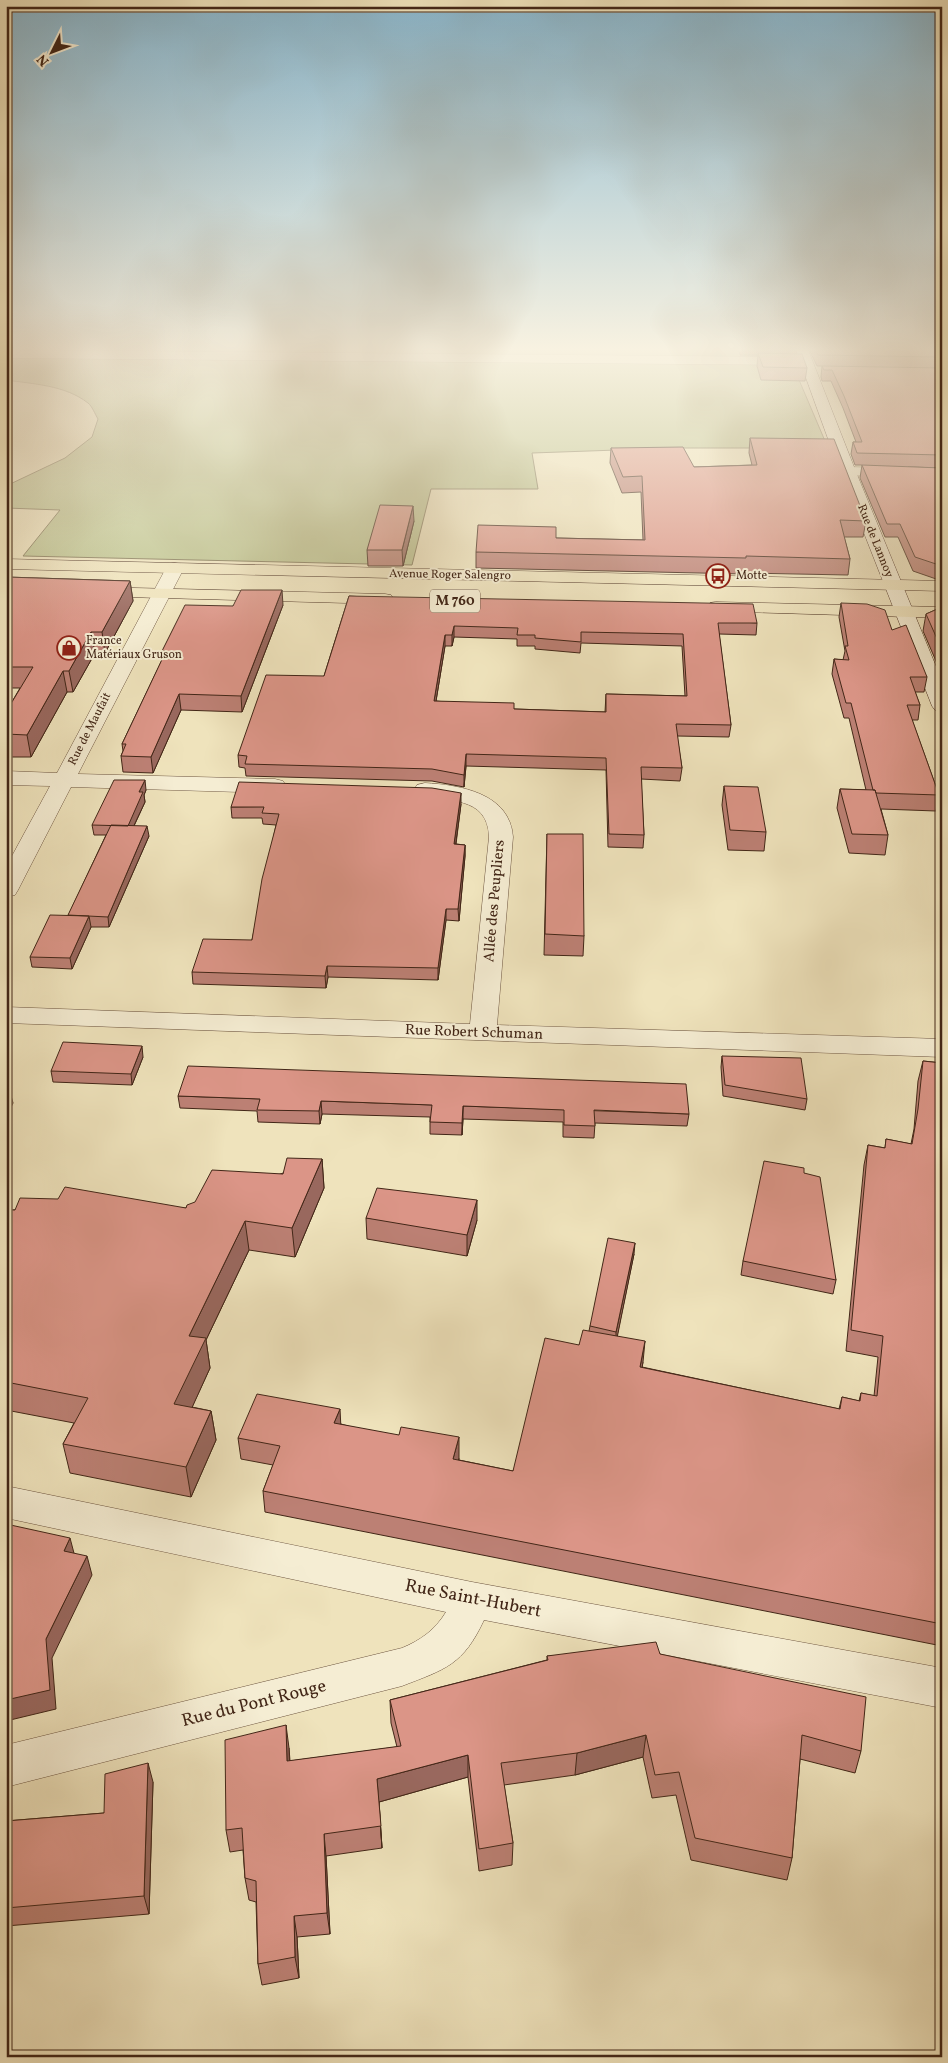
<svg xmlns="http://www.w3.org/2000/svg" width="948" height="2063" font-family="Vollkorn,serif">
<rect width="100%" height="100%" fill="#efe3bc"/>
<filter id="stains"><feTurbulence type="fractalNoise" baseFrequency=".004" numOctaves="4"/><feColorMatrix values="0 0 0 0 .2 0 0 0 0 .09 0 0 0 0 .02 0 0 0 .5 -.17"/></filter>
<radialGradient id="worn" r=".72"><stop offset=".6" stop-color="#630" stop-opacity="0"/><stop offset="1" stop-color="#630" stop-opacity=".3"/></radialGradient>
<!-- green -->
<path fill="#bdc38e" stroke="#807452" d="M 6,347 L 785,347 L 828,448 L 674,448 L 532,453 L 538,489 L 431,489 L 412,565 L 23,556 L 60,510 L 6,508 L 6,486 L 65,458 L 92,437 L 98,419 C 95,414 92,406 88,403 C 65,385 33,384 6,380 Z"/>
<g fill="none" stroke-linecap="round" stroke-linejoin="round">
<!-- pedestrian casing -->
<g stroke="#6d5540" stroke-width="1">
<path id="pedestrian" d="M 6,350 L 795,357 L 801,361 L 795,365 L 6,358 Z"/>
</g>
<!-- minor casing -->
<g stroke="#6d5540" stroke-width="1">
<path id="minor" d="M 848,467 L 942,469 L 942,479 L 843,475 L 840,472 L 843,469 Z
M 175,563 L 181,564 L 184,568 L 78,774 L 275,779 L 283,781 L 286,786 L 283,791 L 275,793 L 71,787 L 18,890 L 15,895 L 6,897 L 6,867 L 50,786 L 6,785 L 6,771 L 57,773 L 166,568 L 169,564 Z
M 425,783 C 460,785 510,793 513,837 L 497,1025 L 942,1039 L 942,1057 L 6,1023 L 6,1007 L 470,1024 L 489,837 C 488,795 446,802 417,795 L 414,790 L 417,785 Z
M 6,1486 L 472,1582 L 942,1668 L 942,1708 L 484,1620 C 463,1665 446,1669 402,1686 L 6,1787 L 6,1745 L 402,1648 C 421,1640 435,1630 446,1612 L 6,1518 Z"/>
</g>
<!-- secondary casing -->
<g stroke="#422617" stroke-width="1">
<path id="secondary" d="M 795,347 L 807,347 L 856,472 L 942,681 L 942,712 L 935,710 L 932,706 L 840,472 Z"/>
</g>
<!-- primary casing -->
<g stroke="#422617" stroke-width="1">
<path id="primary" d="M 6,559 L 942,581 L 942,591 L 6,569 Z
M 93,587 L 385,594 L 391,595 L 394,599 L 391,603 L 385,604 L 87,596 L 84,592 L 87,588 Z
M 716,602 L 942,607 L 942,618 L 710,611 L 707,607 L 710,603 Z"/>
</g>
<!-- pedestrian -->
<use href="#pedestrian" fill="#f5edd3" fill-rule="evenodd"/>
<!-- minor -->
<use href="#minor" fill="#f5edd3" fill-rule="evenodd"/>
<!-- secondary -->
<use href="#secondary" fill="#f5edd3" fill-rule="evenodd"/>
<!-- primary -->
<use href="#primary" fill="#efe3bc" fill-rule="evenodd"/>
</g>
<!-- wall -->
<path fill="#bc8074" stroke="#422617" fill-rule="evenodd" d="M 738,347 L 797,347 L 796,354 L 807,368 L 805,381 L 761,380 L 757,366 L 758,355 L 740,355 Z
M 808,347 L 942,347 L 942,468 L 908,467 L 942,468 L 942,581 L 913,571 L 898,537 L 885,537 L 860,478 L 862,465 L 855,465 L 851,454 L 853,442 L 856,442 L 843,408 L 831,381 L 822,381 L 821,377 L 822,366 L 817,366 Z
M 750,438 L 866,521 L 863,537 L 844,537 L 850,559 L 848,575 L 744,573 L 744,574 L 476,568 L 476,552 L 556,538 L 643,540 L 641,492 L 622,493 L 610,463 L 611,448 L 694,467 L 752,465 L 749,453 Z
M 414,521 L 403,566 L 368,566 L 367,550 Z
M 6,577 L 130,581 L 133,601 L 105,653 L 95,653 L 73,692 L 67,692 L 31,757 L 6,757 L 6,712 L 20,688 L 6,688 Z
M 349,596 L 757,623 L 756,635 L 719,634 L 731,725 L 729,737 L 677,736 L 682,768 L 680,781 L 641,779 L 644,835 L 643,848 L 608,847 L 606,770 L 466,766 L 464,787 L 432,781 L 246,776 L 245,768 L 239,767 L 238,755 L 324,676 ZM 454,637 L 517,639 L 517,646 L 535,646 L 535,649 L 580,653 L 581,643 L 682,646 L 685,696 L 606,694 L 605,712 L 514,709 L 436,701 L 445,646 L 452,646 Z
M 841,603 L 892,630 L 927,677 L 924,692 L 915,692 L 920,705 L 918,720 L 912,720 L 939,795 L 936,811 L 881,809 L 888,835 L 885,855 L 849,853 L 837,808 L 840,789 L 866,790 L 849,718 L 844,718 L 832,674 L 834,659 L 843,660 L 845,651 L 839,617 Z
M 283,605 L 242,712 L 181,710 L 153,773 L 123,772 L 121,756 L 123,751 L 122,744 L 163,658 L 162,651 L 233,606 Z
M 942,607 L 942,675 L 923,631 L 926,614 Z
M 724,786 L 766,832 L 764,851 L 728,850 L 722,805 Z
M 146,790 L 144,795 L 145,802 L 134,826 L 149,836 L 109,927 L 91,927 L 72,969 L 32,967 L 30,957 L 68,916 L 106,835 L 94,835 L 92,825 Z
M 461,804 L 456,844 L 465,845 L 465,856 L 459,921 L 446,920 L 438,980 L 328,977 L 326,988 L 193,984 L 192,972 L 252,940 L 276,825 L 263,824 L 262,818 L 232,818 L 231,807 Z
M 547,834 L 584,936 L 583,956 L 544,955 Z
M 722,1056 L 807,1099 L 805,1110 L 723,1096 L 721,1067 Z
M 143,1057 L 132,1085 L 53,1082 L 51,1071 Z
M 923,1061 L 942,1063 L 942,1646 L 265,1512 L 263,1491 L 273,1465 L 241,1459 L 238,1438 L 341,1424 L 459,1458 L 459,1460 L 513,1471 L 579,1345 L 589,1331 L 590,1326 L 634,1254 L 617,1336 L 643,1362 L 642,1367 L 839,1409 L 842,1397 L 859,1401 L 861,1393 L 874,1396 L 878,1357 L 846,1351 L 864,1165 L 868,1145 L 885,1148 L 886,1139 L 911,1144 L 914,1129 L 918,1081 Z
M 178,1096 L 689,1114 L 687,1126 L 595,1123 L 594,1138 L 563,1137 L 563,1122 L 463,1119 L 462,1135 L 430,1134 L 430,1117 L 322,1114 L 320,1124 L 258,1122 L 257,1111 L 180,1108 Z
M 322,1159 L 324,1188 L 295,1257 L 249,1250 L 206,1340 L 210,1368 L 192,1407 L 211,1411 L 216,1440 L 191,1497 L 70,1473 L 63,1444 L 74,1423 L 6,1410 L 6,1210 L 186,1208 Z
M 804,1173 L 836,1280 L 833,1294 L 741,1275 L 743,1261 Z
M 366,1218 L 477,1220 L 467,1256 L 367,1239 Z
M 660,1654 L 861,1751 L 855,1773 L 800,1759 L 792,1858 L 787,1880 L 691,1860 L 676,1795 L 652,1798 L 643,1757 L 575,1775 L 504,1785 L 513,1843 L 512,1865 L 479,1871 L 468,1777 L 379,1802 L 382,1848 L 326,1856 L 330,1934 L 297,1937 L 299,1978 L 262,1985 L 258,1964 L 256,1902 L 249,1900 L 245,1878 L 243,1850 L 230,1852 L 226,1830 L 289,1748 L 290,1761 L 397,1747 L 391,1723 L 390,1700 L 547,1660 L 547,1656 Z
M 153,1782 L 149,1914 L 6,1926 L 6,1821 L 104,1813 Z"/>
<!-- shaded-wall -->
<path fill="#99685e" stroke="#422617" d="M 413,506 L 414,521 L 403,566 L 402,550 Z
M 130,581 L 133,601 L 105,653 L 102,632 Z
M 282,590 L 283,605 L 242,712 L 241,696 Z
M 454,626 L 454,637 L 452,646 L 452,635 Z
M 91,632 L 95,653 L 73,692 L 69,671 Z
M 445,635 L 445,646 L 434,713 L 434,701 Z
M 63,671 L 67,692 L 31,757 L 27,735 Z
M 179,694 L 181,710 L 153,773 L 151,757 Z
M 466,754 L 466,766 L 464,787 L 464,775 Z
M 145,780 L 146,790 L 144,795 L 145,802 L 129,836 L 128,826 L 139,792 Z
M 461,793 L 461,804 L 454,856 L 454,844 Z
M 147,826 L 149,836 L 109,927 L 108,917 Z
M 465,845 L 465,856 L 459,921 L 458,909 Z
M 446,909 L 446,920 L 438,980 L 438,968 Z
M 89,916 L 91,927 L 72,969 L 70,958 Z
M 327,966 L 328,977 L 326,988 L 325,976 Z
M 142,1046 L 143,1057 L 132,1085 L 131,1074 Z
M 10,1092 L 13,1103 L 6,1118 L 6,1101 Z
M 321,1101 L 322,1114 L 320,1124 L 319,1111 Z
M 463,1106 L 463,1119 L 462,1135 L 462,1123 Z
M 322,1159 L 324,1188 L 295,1257 L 292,1228 Z
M 477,1200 L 477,1220 L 467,1256 L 467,1235 Z
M 245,1221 L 249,1250 L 206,1340 L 210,1368 L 180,1434 L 174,1404 L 189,1336 Z
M 635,1243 L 634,1254 L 616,1343 L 616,1332 Z
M 645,1341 L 643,1362 L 639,1387 L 640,1367 Z
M 340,1409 L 341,1429 L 334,1423 Z
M 211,1411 L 216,1440 L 191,1497 L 186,1467 Z
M 459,1437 L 459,1458 L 453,1479 L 453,1459 Z
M 70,1538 L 75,1557 L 64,1551 Z
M 87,1556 L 92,1575 L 52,1658 L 56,1709 L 6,1721 L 6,1700 L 46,1639 Z
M 286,1725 L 289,1748 L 290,1784 L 287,1761 Z
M 646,1735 L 643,1757 L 575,1775 L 577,1753 Z
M 468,1755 L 468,1777 L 379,1802 L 382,1848 L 377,1779 Z
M 148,1763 L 153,1782 L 149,1914 L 144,1896 Z
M 324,1834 L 326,1856 L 330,1934 L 327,1913 Z
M 294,1916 L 297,1937 L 299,1978 L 295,1957 Z"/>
<!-- building -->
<path fill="#db9587" stroke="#422617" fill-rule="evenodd" d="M 814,347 L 942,347 L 942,357 L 818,355 Z
M 758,353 L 802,354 L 807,368 L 763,367 Z
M 822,366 L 942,368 L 942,455 L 857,453 L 853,442 L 862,442 L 844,396 L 832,370 L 824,370 Z
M 750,438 L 834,439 L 866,521 L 840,520 L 850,559 L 746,556 L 746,558 L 476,552 L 478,525 L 556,527 L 556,538 L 645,540 L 642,476 L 623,477 L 611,448 L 683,447 L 694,467 L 757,465 Z
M 862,465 L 942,468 L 942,566 L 915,557 L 900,524 L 887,524 Z
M 380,505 L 413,506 L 402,550 L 367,550 Z
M 6,577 L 130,581 L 102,632 L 91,632 L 69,671 L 63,671 L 27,735 L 6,734 L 6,712 L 33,667 L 6,667 Z
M 241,590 L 282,590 L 241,696 L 179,694 L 151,757 L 121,756 L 126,744 L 122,744 L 166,651 L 162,651 L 185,605 L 233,606 Z
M 349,596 L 753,604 L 757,623 L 718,623 L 731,725 L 676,724 L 682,768 L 641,767 L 644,835 L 609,834 L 606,758 L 466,754 L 464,775 L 432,769 L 245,764 L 247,756 L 238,755 L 266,675 L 324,676 ZM 454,626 L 518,628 L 517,635 L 535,635 L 535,638 L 581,642 L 581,632 L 683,634 L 687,696 L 606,694 L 606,712 L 514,709 L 514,703 L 434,701 L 445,635 L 452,635 Z
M 841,603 L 867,604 L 885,610 L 892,630 L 906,625 L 927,677 L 910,677 L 920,705 L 907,705 L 939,795 L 876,793 L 875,790 L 873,790 L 851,703 L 846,703 L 834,659 L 849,660 L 845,646 L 848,646 Z
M 942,607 L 942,650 L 926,614 Z
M 114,780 L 145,780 L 139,792 L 143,792 L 128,826 L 92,825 Z
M 239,782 L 432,788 L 461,793 L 454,844 L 465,845 L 458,909 L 446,909 L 438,968 L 327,966 L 325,976 L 192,972 L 203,939 L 252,940 L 262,879 L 279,814 L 262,813 L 264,807 L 231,807 Z
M 724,786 L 758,787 L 766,832 L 730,830 Z
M 840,789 L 875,790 L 888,835 L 852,834 Z
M 111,825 L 147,826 L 108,917 L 68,915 Z
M 547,834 L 583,834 L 584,936 L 545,934 Z
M 50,915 L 89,916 L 70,958 L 30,957 Z
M 63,1042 L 142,1046 L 131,1074 L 51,1071 Z
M 722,1056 L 801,1058 L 807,1099 L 725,1085 Z
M 923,1061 L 942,1063 L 942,1624 L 263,1491 L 280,1446 L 238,1438 L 257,1394 L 340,1409 L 334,1423 L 399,1435 L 401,1427 L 459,1437 L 453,1459 L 513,1471 L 545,1338 L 579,1345 L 583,1330 L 645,1341 L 640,1367 L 840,1409 L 842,1397 L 860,1401 L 861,1393 L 877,1396 L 883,1336 L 851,1330 L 868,1145 L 885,1148 L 886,1139 L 912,1144 L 918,1109 Z
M 188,1066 L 686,1084 L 689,1114 L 594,1110 L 595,1126 L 564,1125 L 564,1110 L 463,1106 L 462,1123 L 430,1122 L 432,1105 L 321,1101 L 319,1111 L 257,1110 L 260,1099 L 178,1096 Z
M 6,1092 L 10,1092 L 6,1101 Z
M 287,1158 L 322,1159 L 292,1228 L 245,1221 L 189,1336 L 206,1338 L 174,1404 L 211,1411 L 186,1467 L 63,1444 L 88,1398 L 6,1382 L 6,1210 L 15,1210 L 20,1198 L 58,1199 L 65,1187 L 186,1208 L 187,1205 L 195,1202 L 212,1170 L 283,1174 Z
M 764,1161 L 804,1168 L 804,1173 L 820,1177 L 836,1280 L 743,1261 Z
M 377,1188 L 477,1200 L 467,1235 L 366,1218 Z
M 608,1238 L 635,1243 L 616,1332 L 590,1326 Z
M 6,1524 L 70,1538 L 64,1551 L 87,1556 L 46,1639 L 50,1690 L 6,1700 Z
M 656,1642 L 660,1654 L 866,1697 L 861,1751 L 802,1735 L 792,1858 L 695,1838 L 679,1772 L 655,1775 L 646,1735 L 577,1753 L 501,1763 L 513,1843 L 479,1849 L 468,1755 L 377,1779 L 381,1826 L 324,1834 L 327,1913 L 294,1916 L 295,1957 L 258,1964 L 256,1881 L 245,1878 L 242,1828 L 226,1830 L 225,1740 L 286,1725 L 287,1761 L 401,1746 L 390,1700 L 548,1660 L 547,1656 Z
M 148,1763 L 144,1896 L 6,1908 L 6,1821 L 104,1813 L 105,1774 Z"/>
<!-- sky -->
<linearGradient id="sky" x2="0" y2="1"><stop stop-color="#89b8d0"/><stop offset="0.55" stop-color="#f8f2e1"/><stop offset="1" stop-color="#f8f2e1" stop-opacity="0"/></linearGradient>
<rect width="948" height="635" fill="url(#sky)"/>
<!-- icons -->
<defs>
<g id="bus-ring" transform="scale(1.25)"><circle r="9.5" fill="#f5edd3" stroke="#8f2418" stroke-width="1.5"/><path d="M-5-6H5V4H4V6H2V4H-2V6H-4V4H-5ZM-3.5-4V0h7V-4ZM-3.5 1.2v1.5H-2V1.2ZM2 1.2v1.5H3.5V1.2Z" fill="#8f2418"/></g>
<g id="shop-ring" transform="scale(1.25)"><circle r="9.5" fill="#f5edd3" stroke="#8f2418" stroke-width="1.5"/><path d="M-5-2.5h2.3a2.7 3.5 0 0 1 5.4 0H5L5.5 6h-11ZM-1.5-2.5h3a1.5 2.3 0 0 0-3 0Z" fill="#8f2418"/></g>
</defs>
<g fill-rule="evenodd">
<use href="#bus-ring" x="718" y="576"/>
<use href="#shop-ring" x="69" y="648"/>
</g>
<g text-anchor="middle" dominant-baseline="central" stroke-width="4" stroke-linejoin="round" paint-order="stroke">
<!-- far-street labels -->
<g font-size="12" fill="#422617" stroke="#f5edd3">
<text transform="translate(875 541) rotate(68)">Rue de Lannoy</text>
<text transform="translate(450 575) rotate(1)">Avenue Roger Salengro</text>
<text transform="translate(90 729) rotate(-63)">Rue de Maufait</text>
</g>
<!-- far-poi labels -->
<g font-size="12" fill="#422617" stroke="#f5edd3" text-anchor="start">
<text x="736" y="576">Motte</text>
<text x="86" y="641">France<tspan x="86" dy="14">Matériaux Gruson</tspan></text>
</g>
<!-- shield labels -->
<rect fill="#f5edd3" stroke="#78624f" stroke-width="1" x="430" y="589.5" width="50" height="23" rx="4"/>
<g font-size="14" font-weight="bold" fill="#422617">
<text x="455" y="601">M 760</text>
</g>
<!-- street labels -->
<g font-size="15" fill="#422617" stroke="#f5edd3">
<text transform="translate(495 901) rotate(-85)">Allée des Peupliers</text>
<text transform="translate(474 1033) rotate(2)">Rue Robert Schuman</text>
</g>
<!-- near-street labels -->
<g font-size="18" fill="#422617" stroke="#f5edd3">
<text transform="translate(473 1599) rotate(11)">Rue Saint-Hubert</text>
<text transform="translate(254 1704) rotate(-14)">Rue du Pont Rouge</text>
</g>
</g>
<!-- margin -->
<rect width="948" height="2063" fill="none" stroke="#efe3bc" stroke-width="25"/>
<rect x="8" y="8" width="933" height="2048" fill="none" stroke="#422617" stroke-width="2.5"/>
<rect x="12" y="12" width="923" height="2038" fill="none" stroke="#422617"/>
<!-- north arrow -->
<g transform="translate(52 52) rotate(228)" stroke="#f5edd3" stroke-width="4" paint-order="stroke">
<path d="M0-4L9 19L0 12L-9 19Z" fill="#422617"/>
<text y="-8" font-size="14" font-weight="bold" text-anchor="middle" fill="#422617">N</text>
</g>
<rect width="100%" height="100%" filter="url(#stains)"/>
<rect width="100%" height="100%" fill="url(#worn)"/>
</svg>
